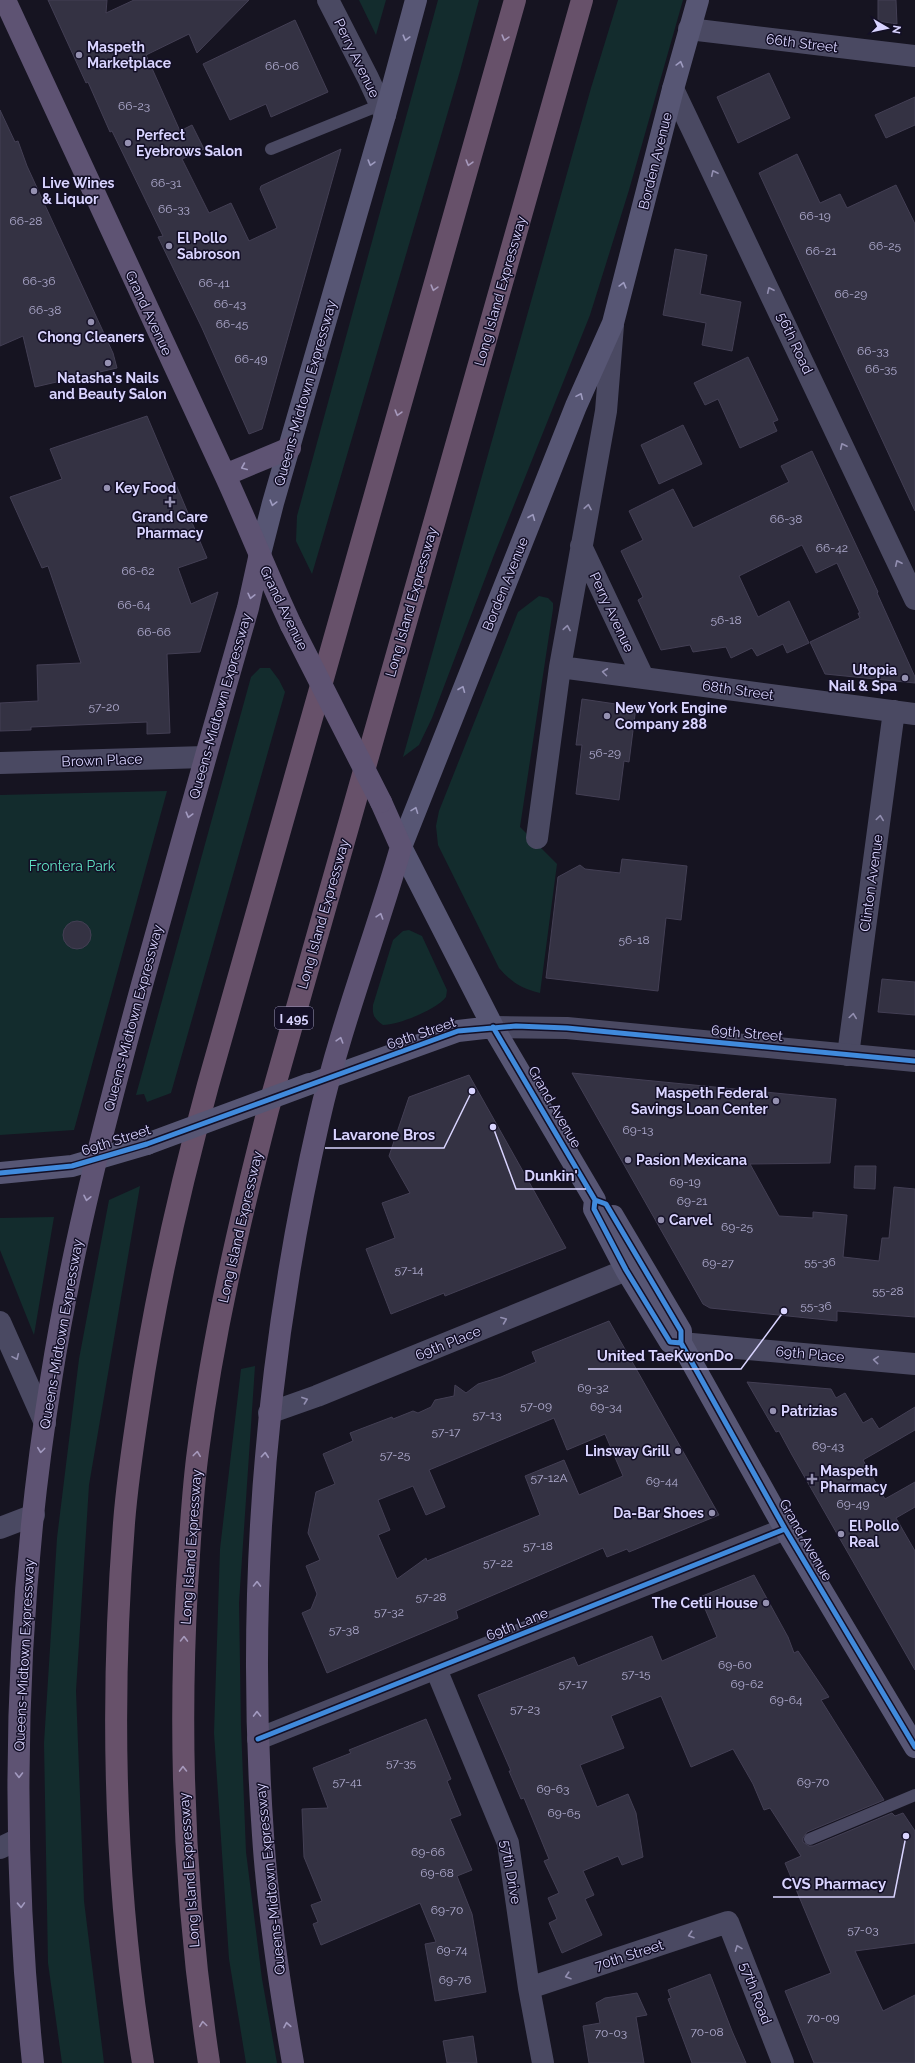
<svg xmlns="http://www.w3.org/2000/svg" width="915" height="2063" font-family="Raleway,sans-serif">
<rect width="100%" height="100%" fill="#161421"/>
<!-- green -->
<path fill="#132c2d" d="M 359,0 L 386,0 L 376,35 Z
M 438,0 L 479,0 L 460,71 L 312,574 L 296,541 L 297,516 Z
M 618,0 L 683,0 L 629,190 L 590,315 L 494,555 L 432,718 L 419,745 L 403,757 L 591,88 Z
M 539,596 L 548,598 L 553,603 L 553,609 L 520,827 L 557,864 L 540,993 C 522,989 511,982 499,968 L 438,845 L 436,826 L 439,811 L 518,612 Z
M 260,668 L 270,668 L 279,680 L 285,692 L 171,1093 L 147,1102 L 144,1094 L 136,1095 L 251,677 Z
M 167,791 L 74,1130 L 0,1135 L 0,795 Z
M 409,930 L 422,936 L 447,990 L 446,997 C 437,1009 399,1025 383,1025 C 375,1019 372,1016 373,1005 L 393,940 L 403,931 Z
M 140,1186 L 89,1485 L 76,1691 L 84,1901 L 104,2063 L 62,2063 L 48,1963 L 44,1743 L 57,1538 L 79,1359 L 109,1200 Z
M 54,1217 L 34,1335 L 0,1250 L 0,1218 Z
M 255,1366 L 239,1603 L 241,1726 L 246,1852 L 262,1979 L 277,2063 L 246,2063 L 229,1959 L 214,1733 L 220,1549 L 241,1369 Z"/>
<!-- building -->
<path fill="#343243" stroke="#433f54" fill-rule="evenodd" d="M 48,0 L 107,0 L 106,13 L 134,0 L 249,0 L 197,53 L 189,34 L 146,55 L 180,131 L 192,125 L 204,149 L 182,159 L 209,213 L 231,203 L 249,241 L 277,228 L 260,189 L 261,186 L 341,149 L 262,429 L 249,434 L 202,328 L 158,237 L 163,236 L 112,131 L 110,132 L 88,82 L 86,83 Z
M 878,0 L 896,0 L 897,24 L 878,21 Z
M 295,20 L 328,92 L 271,117 L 266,104 L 230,120 L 203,64 Z
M 769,73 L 790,118 L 738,143 L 717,97 Z
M 915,97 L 915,125 L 886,138 L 875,115 Z
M 0,110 L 15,142 L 18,141 L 27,166 L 113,353 L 117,368 L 35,387 L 23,336 L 0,346 Z
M 797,154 L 820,203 L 840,194 L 847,208 L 896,185 L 915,224 L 915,511 L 759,173 Z
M 675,249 L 707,255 L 700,294 L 741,302 L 732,351 L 702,345 L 706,323 L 663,315 Z
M 748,357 L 778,420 L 773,422 L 777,431 L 740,448 L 718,399 L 705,405 L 694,383 Z
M 147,416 L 207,558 L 178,568 L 191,604 L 218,592 L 200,652 L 167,654 L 170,733 L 147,734 L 147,722 L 31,727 L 31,730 L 0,731 L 0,703 L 38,701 L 37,665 L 81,663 L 48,566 L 42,568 L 10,497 L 62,479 L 50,449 Z
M 683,425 L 702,464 L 659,484 L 641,445 Z
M 812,451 L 878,592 L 877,593 L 915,677 L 915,683 L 825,674 L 810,642 L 860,618 L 858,613 L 860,613 L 837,563 L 816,573 L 802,545 L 739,576 L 758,617 L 789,601 L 809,643 L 787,653 L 783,644 L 757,656 L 752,648 L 731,658 L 726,647 L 693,652 L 690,645 L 661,650 L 638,600 L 643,597 L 621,551 L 643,540 L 629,511 L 673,489 L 693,528 L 789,482 L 781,466 Z
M 582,699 L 636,707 L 629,762 L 624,761 L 619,800 L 576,794 L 582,745 L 576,745 Z
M 622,859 L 687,866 L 681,920 L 666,918 L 658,991 L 546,978 L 558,877 L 580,865 L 585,869 L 620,873 Z
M63 935a14 14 0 1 1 28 0a14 14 0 1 1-28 0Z
M 882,979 L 915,982 L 915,1015 L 878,1012 Z
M 572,1073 L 836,1099 L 830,1163 L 750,1164 L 779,1216 L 813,1218 L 813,1212 L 847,1215 L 843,1257 L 879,1261 L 882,1238 L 889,1238 L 894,1187 L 915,1189 L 915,1317 L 837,1311 L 837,1321 L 710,1308 L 703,1304 Z
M 469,1075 L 566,1248 L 445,1296 L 444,1293 L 391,1314 L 366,1249 L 395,1238 L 382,1203 L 410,1193 L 389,1156 L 409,1097 Z
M 855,1166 L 876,1166 L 875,1189 L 854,1188 Z
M 609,1321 L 719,1515 L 629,1552 L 627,1549 L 607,1557 L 603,1548 L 456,1611 L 458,1618 L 327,1673 L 302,1613 L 311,1609 L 317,1594 L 306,1566 L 320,1560 L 308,1533 L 316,1492 L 335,1484 L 323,1454 L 353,1441 L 350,1433 L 392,1417 L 393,1419 L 413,1411 L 418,1413 L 431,1407 L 435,1400 L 454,1396 L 455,1385 L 466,1393 L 478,1384 L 501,1377 L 536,1362 L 532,1352 ZM 554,1418 L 567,1450 L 605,1434 L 623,1476 L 579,1495 L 564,1460 L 525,1476 L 540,1515 L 427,1561 L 426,1558 L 397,1579 L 378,1535 L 390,1530 L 378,1500 L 413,1486 L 426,1515 L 445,1507 L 429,1470 Z
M 747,1382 L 831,1389 L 836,1398 L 845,1393 L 863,1423 L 872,1418 L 879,1429 L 915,1407 L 915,1430 L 863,1460 L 885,1499 L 915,1482 L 915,1507 L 896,1518 L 915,1551 L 915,1670 L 792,1455 L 779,1431 L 776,1432 Z
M 754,1575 L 788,1637 L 794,1653 L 798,1651 L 829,1697 L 821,1700 L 884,1800 L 807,1832 L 803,1838 L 803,1842 L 809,1846 L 813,1846 L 892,1813 L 895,1816 L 903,1813 L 915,1831 L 915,1943 L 855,1951 L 883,2011 L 915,1995 L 915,2063 L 814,2063 L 785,1991 L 831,1973 L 785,1863 L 801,1856 L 770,1808 L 764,1810 L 753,1784 L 733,1749 L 691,1767 L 661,1696 L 611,1716 L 624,1748 L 580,1765 L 597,1807 L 628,1794 L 636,1813 L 643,1857 L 622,1865 L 618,1856 L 583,1871 L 594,1895 L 585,1899 L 602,1935 L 562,1953 L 549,1923 L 557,1919 L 548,1898 L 559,1893 L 544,1861 L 549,1859 L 524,1798 L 521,1799 L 509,1771 L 511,1771 L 478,1695 L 574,1657 L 578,1666 L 652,1636 L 662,1661 L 717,1637 L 700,1597 Z
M 426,1719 L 451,1779 L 447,1781 L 461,1815 L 450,1819 L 472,1870 L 457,1876 L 472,1914 L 486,1992 L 435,2001 L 425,1944 L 436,1942 L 420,1903 L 321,1945 L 313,1924 L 318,1922 L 311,1905 L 322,1901 L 304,1857 L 302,1809 L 328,1808 L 313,1768 L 351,1753 L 349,1750 Z
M 710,1974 L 732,2031 L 746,2063 L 692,2063 L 668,1999 L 671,1998 L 668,1990 Z
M 637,1993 L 647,2015 L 636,2017 L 644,2063 L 589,2063 L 583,2026 L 600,2023 L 596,2003 L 605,1998 Z
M 473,2036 L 477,2063 L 447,2063 L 443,2041 Z"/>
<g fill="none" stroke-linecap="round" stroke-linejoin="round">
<!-- service -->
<path stroke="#4a4962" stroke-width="12" d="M 271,149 L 380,105
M 810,1839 L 915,1795"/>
<!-- minor -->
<path stroke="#4a4962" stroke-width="22" d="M 328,0 L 368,78 L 385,115
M 689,29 L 915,56
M 673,89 L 915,599
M 581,546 L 643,677
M 560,667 L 915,714
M 0,763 L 205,757
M 537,838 L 560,667 L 606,411 L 613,325
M 848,1055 L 894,711
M 0,1322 L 45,1423
M 681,1343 L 915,1364
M 269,1413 L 317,1396 L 626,1270
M 0,1528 L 34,1515
M 436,1669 L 508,1843 L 529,1988 L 543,2063
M 258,1739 L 785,1529
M 0,1848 L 19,1839
M 529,1988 L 728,1922 L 783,2063"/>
<!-- tertiary -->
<path stroke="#4a4962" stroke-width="22" d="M 493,1027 L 567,1028 L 915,1061"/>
<!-- secondary -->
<path stroke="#575674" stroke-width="22" d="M 259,558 L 273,503 L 385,115 L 416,0
M 314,1083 L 458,1031 L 493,1027
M 0,1173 L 72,1166 L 147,1144
M 613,1216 L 681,1331 L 681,1343 L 785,1529 L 915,1747
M 681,1343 L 670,1342 L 626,1270 L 594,1209 L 595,1200 L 493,1027 L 401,847 L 576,406 L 613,323 L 673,89 L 698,0"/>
<!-- primary -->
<path stroke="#5e5373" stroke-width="22" d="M 5,0 L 225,475 C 248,525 268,576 291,625
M 225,475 L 290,448
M 33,2063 C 9,1836 15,1605 51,1380 C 72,1245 107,1113 143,981 C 178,857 212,732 248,608 L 259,558
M 293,2063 C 280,1988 268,1912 263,1835 C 246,1594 265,1356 319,1120 C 340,1027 375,938 401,847 L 381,802"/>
<!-- motorway -->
<path stroke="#67516a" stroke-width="22" d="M 143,2063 C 114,1886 110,1702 124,1523 C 127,1484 133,1444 139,1405 C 155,1297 179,1191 208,1085 L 515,0
M 209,2063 C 185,1905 178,1746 187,1586 C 190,1541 192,1495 198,1451 C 213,1335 239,1223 268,1110 L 582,0"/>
<!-- secondary-bridge -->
<path stroke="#575674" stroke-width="22" d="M 147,1144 L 309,1084"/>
<!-- primary-bridge -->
<path stroke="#5e5373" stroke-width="22" d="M 291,625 L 381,802"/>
<!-- cycleway casing -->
<g stroke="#130f26" stroke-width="8">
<path id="cycleway" d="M 493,1027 L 595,1200 L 594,1209 L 626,1270 L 670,1342 L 681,1343
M 0,1173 L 72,1166 L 147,1144 L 458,1031 L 516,1026 L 567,1028 L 915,1061
M 595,1200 L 606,1204 L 681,1331 L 681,1343 L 785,1529 L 915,1747
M 258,1739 L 785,1529"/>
</g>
<!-- cycleway -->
<use href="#cycleway" stroke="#408adc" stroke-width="5"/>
</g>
<!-- one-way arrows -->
<defs><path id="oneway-chevron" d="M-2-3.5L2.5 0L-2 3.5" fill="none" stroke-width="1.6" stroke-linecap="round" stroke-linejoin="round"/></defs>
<g stroke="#9e9bc0">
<use href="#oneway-chevron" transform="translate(406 38) rotate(105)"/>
<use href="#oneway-chevron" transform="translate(680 64) rotate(-75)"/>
<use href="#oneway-chevron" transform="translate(371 163) rotate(106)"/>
<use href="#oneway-chevron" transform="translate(623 285) rotate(-75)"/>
<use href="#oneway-chevron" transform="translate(580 396) rotate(-66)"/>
<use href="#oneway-chevron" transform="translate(273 503) rotate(105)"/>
<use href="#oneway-chevron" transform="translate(532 517) rotate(-68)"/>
<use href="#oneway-chevron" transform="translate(462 689) rotate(-68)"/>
<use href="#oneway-chevron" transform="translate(415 810) rotate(-69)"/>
</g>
<g stroke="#a699bc">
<use href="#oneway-chevron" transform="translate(505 38) rotate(106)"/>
<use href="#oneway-chevron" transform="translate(469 163) rotate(106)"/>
<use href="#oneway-chevron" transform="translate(434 288) rotate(106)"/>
<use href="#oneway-chevron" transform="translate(398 413) rotate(106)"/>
<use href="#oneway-chevron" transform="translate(197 1454) rotate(-83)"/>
<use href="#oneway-chevron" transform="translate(184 1639) rotate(-89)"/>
<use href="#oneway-chevron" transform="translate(183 1769) rotate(-91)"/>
<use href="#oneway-chevron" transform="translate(203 2024) rotate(-98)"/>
</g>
<g stroke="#928eb0">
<use href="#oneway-chevron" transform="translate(714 173) rotate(-115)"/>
<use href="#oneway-chevron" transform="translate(770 290) rotate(-115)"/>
<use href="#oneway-chevron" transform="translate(843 446) rotate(-115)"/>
<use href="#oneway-chevron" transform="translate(588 507) rotate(-80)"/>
<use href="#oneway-chevron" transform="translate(898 563) rotate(-115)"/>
<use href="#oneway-chevron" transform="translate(567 628) rotate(-80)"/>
<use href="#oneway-chevron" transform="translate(605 672) rotate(-173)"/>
<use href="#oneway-chevron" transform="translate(880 818) rotate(-82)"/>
<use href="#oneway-chevron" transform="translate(853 1016) rotate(-82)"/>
<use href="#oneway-chevron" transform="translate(504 1320) rotate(-22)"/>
<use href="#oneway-chevron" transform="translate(16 1357) rotate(66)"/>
<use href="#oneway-chevron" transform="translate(876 1360) rotate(-175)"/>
<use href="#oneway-chevron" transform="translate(305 1400) rotate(-20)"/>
<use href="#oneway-chevron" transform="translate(691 1935) rotate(162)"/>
<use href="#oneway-chevron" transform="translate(738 1948) rotate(-111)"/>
<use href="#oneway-chevron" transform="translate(568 1976) rotate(162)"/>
</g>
<g stroke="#a29ac0">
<use href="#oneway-chevron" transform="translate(244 467) rotate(157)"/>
<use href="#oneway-chevron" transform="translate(251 596) rotate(103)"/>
<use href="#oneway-chevron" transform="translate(189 815) rotate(105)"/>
<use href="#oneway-chevron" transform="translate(380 916) rotate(-72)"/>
<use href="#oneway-chevron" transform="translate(340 1040) rotate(-73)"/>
<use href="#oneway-chevron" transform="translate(87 1198) rotate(102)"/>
<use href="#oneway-chevron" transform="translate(41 1450) rotate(97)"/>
<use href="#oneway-chevron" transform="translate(265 1455) rotate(-85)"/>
<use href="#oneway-chevron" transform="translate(257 1584) rotate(-89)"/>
<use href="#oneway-chevron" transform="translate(257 1714) rotate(-91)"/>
<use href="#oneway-chevron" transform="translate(19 1775) rotate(90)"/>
<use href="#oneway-chevron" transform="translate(21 1905) rotate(88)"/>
<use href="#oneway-chevron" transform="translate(287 2025) rotate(-100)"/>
</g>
<!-- markers -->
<g fill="#9591b1" stroke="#130f26" stroke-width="1.5">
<circle cx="79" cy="55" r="4"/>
<circle cx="128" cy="143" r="4"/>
<circle cx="34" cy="191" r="4"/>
<circle cx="169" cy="246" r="4"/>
<circle cx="91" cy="322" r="4"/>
<circle cx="108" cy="363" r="4"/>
<circle cx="107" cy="488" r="4"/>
<path d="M168 496h4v4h4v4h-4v4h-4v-4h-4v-4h4z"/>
<circle cx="905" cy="678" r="4"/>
<circle cx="607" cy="716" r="4"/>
<circle cx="776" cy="1101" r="4"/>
<circle cx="628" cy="1160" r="4"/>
<circle cx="661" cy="1220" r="4"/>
<circle cx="773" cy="1411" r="4"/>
<circle cx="678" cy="1451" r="4"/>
<path d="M810 1473h4v4h4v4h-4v4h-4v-4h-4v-4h4z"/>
<circle cx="712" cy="1513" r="4"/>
<circle cx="841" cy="1534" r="4"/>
<circle cx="766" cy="1603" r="4"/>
</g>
<g text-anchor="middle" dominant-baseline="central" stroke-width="3" stroke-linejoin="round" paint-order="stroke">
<!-- number labels -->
<g font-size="12" fill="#b0acd0">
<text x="282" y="66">66-06</text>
<text x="134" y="106">66-23</text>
<text x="166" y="183">66-31</text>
<text x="174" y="209">66-33</text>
<text x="815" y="216">66-19</text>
<text x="26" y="221">66-28</text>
<text x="885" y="246">66-25</text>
<text x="821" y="251">66-21</text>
<text x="39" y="281">66-36</text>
<text x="214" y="283">66-41</text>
<text x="851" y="294">66-29</text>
<text x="230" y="304">66-43</text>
<text x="45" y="310">66-38</text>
<text x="232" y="324">66-45</text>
<text x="873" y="351">66-33</text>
<text x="251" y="359">66-49</text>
<text x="881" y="369">66-35</text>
<text x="786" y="519">66-38</text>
<text x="832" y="548">66-42</text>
<text x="138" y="571">66-62</text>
<text x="134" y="605">66-64</text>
<text x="726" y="620">56-18</text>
<text x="154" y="632">66-66</text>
<text x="104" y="707">57-20</text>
<text x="605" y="753">56-29</text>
<text x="634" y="940">56-18</text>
<text x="638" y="1130">69-13</text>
<text x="685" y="1182">69-19</text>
<text x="692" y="1201">69-21</text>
<text x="737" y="1227">69-25</text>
<text x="820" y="1262">55-36</text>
<text x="718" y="1263">69-27</text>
<text x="409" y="1270">57-14</text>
<text x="888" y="1291">55-28</text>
<text x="816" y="1306">55-36</text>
<text x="593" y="1388">69-32</text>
<text x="536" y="1406">57-09</text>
<text x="606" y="1407">69-34</text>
<text x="487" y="1415">57-13</text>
<text x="446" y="1432">57-17</text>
<text x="828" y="1446">69-43</text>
<text x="395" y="1455">57-25</text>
<text x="549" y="1478">57-12A</text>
<text x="662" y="1481">69-44</text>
<text x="853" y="1504">69-49</text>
<text x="538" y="1546">57-18</text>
<text x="498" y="1563">57-22</text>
<text x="431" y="1597">57-28</text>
<text x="389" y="1612">57-32</text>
<text x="344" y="1630">57-38</text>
<text x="735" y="1665">69-60</text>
<text x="636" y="1674">57-15</text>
<text x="573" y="1684">57-17</text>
<text x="747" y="1684">69-62</text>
<text x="786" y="1700">69-64</text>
<text x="525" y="1709">57-23</text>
<text x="401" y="1763">57-35</text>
<text x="347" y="1782">57-41</text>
<text x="813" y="1782">69-70</text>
<text x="553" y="1789">69-63</text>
<text x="564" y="1813">69-65</text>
<text x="428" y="1852">69-66</text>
<text x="437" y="1873">69-68</text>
<text x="447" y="1910">69-70</text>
<text x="863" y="1930">57-03</text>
<text x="452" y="1950">69-74</text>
<text x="455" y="1980">69-76</text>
<text x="823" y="2018">70-09</text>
<text x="707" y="2032">70-08</text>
<text x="611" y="2033">70-03</text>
</g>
<!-- shield labels -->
<rect fill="#130f26" stroke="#9e99be" stroke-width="1" x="275" y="1007" width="38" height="22" rx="3"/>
<g font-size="13" font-weight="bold" fill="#d9d4ff">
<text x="294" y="1018">I 495</text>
</g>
<!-- street labels -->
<g font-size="14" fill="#d9d4ff" stroke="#130f26">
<text transform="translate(802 43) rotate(7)">66th Street</text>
<text transform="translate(357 58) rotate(64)">Perry Avenue</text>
<text transform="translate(655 161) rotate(-76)">Borden Avenue</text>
<text transform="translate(500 291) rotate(-74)">Long Island Expressway</text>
<text transform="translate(149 313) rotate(65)">Grand Avenue</text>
<text transform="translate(795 343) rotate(65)">56th Road</text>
<text transform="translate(305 393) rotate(-74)">Queens-Midtown Expressway</text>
<text transform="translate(505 584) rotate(-68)">Borden Avenue</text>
<text transform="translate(411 602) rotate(-74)">Long Island Expressway</text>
<text transform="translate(284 608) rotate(64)">Grand Avenue</text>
<text transform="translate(612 612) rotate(65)">Perry Avenue</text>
<text transform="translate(738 690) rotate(8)">68th Street</text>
<text transform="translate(220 706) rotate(-74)">Queens-Midtown Expressway</text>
<text transform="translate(102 760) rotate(-2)">Brown Place</text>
<text transform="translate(871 883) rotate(-82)">Clinton Avenue</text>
<text transform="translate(323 914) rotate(-74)">Long Island Expressway</text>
<text transform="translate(133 1018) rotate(-75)">Queens-Midtown Expressway</text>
<text transform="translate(421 1033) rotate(-19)">69th Street</text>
<text transform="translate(747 1033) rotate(5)">69th Street</text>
<text transform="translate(555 1107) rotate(60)">Grand Avenue</text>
<text transform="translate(116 1140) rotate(-18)">69th Street</text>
<text transform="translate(240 1227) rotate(-77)">Long Island Expressway</text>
<text transform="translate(61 1334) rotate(-80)">Queens-Midtown Expressway</text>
<text transform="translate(448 1343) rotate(-22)">69th Place</text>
<text transform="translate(810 1354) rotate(5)">69th Place</text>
<text transform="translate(806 1540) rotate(60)">Grand Avenue</text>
<text transform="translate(191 1547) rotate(-86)">Long Island Expressway</text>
<text transform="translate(517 1624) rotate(-22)">69th Lane</text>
<text transform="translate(24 1655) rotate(-87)">Queens-Midtown Expressway</text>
<text transform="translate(189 1870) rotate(-94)">Long Island Expressway</text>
<text transform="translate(511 1872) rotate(80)">57th Drive</text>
<text transform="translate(270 1879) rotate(-96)">Queens-Midtown Expressway</text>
<text transform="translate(629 1955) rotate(-18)">70th Street</text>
<text transform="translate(756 1993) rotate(69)">57th Road</text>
</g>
<!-- poi labels -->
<g font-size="14" font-weight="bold" fill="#d9d4ff" stroke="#130f26" text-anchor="start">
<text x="87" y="47">Maspeth<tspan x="87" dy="16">Marketplace</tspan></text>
<text x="136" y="135">Perfect<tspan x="136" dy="16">Eyebrows Salon</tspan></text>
<text x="42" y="183">Live Wines<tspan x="42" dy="16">&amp; Liquor</tspan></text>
<text x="177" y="238">El Pollo<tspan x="177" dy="16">Sabroson</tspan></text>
<text x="91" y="337" text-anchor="middle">Chong Cleaners</text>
<text x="108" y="378" text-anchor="middle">Natasha's Nails<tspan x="108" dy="16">and Beauty Salon</tspan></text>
<text x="115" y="488">Key Food</text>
<text x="170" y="517" text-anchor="middle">Grand Care<tspan x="170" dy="16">Pharmacy</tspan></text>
<text x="897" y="670" text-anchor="end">Utopia<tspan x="897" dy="16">Nail &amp; Spa</tspan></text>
<text x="615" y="708">New York Engine<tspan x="615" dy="16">Company 288</tspan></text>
<text x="768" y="1093" text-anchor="end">Maspeth Federal<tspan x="768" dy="16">Savings Loan Center</tspan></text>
<text x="636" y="1160">Pasion Mexicana</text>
<text x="669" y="1220">Carvel</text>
<text x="781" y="1411">Patrizias</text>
<text x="670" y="1451" text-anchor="end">Linsway Grill</text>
<text x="820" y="1471">Maspeth<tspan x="820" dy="16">Pharmacy</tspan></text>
<text x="704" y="1513" text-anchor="end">Da-Bar Shoes</text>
<text x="849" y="1526">El Pollo<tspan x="849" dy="16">Real</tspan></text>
<text x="758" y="1603" text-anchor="end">The Cetli House</text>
</g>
<!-- park labels -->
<g font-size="14" fill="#5fe0c0" stroke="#130f26">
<text x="72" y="866">Frontera Park</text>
</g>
</g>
<!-- callouts -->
<path fill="none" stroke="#d9d4ff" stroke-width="1.5" d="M472 1091L444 1148H325M493 1127L516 1189H586M784 1311L741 1369H588M906 1836L894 1897H773"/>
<g fill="#d9d4ff" stroke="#130f26" stroke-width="1.5">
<circle cx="472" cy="1091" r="4"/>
<circle cx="493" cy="1127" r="4"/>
<circle cx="784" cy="1311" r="4"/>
<circle cx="906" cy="1836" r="4"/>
</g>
<g font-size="15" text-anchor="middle" font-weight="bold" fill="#d9d4ff" stroke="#130f26" stroke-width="3" stroke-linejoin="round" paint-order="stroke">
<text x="384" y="1140">Lavarone Bros</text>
<text x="551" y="1181">Dunkin'</text>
<text x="665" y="1361">United TaeKwonDo</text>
<text x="834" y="1889">CVS Pharmacy</text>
</g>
<!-- north arrow -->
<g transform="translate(887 28) rotate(99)" stroke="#130f26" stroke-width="3" paint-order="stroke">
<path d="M0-3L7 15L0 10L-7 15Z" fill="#d9d4ff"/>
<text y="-6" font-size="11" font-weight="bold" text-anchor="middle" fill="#d9d4ff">N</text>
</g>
</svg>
